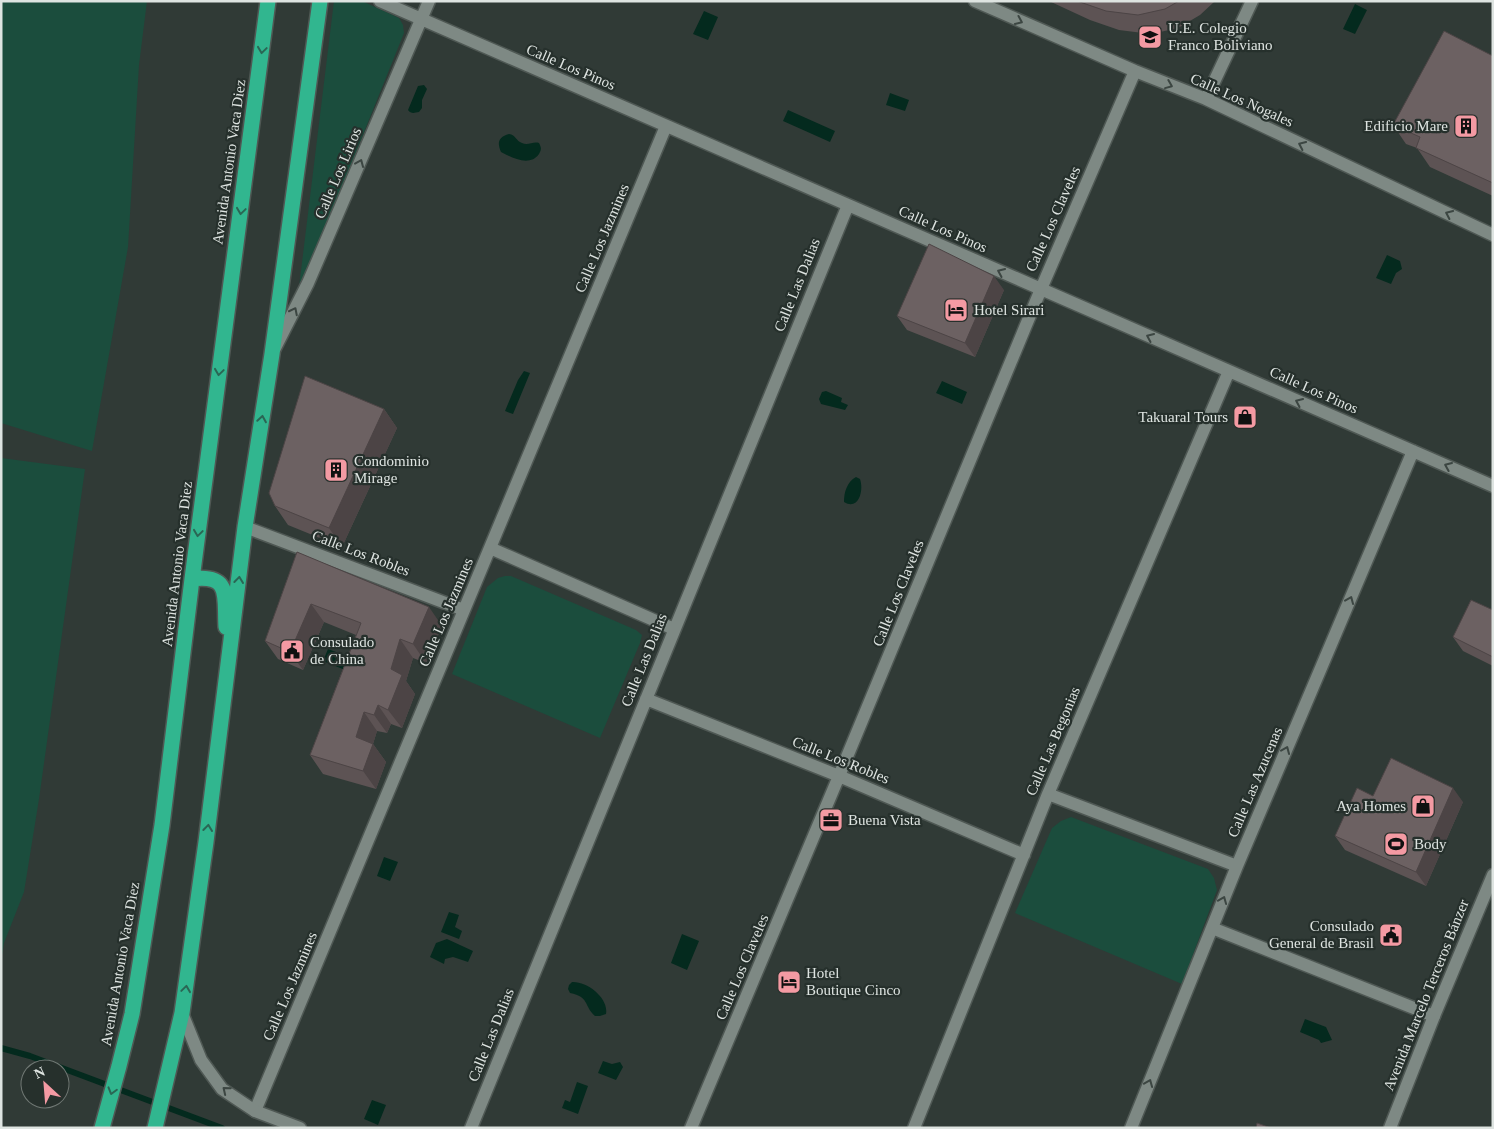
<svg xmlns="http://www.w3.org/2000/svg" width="1494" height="1129" font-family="'Times New Roman',serif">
<rect width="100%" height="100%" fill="#303a36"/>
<!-- green -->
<path fill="#1b4d3d" d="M 1,1 L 147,1 L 139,65 L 128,247 L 92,451 L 1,423 Z
M 334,1 L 362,1 L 399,18 L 403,25 L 404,33 L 304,281 L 299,287 Z
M 1,458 L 85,469 L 39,799 L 24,892 L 4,943 L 1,961 Z
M 505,576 L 511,576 L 636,630 L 642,635 L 640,643 L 600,738 L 452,674 L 487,587 L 498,578 Z
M 1071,817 L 1208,869 L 1214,878 L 1217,890 L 1182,984 L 1015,913 L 1052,828 L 1061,821 Z"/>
<!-- water -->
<path fill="#042a1e" d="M 1355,4 L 1367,10 L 1355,34 L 1343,29 Z
M 704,11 L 718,17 L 708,40 L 693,34 Z
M 424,85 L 427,89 L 422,100 L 422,108 L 419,112 C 414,113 411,114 408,110 L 418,86 Z
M 890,93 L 909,100 L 905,111 L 886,105 Z
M 788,110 L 835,131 L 830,142 L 783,121 Z
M 509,134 C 516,135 516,141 522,143 C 528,146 533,141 539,143 C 541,147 542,149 539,154 C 530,167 512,158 501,152 C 497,143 498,137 509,134 Z
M 1387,255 L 1400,261 L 1402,269 L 1396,273 L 1391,284 L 1376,278 Z
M 524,371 L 530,373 L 513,414 L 505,411 L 518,380 Z
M 942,381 L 967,392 L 962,404 L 936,393 Z
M 826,391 L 842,398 L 841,402 L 848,405 L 845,410 L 821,404 L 819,399 L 822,392 Z
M 856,477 L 860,479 C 864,490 859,511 844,502 C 844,492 847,482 856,477 Z
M 328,649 L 360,661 L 355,674 L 323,661 Z
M 384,857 L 398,862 L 390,881 L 377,876 Z
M 449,912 L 459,915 L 455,927 L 462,931 L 459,939 L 441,932 Z
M 682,934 L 699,941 L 687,970 L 671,963 Z
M 447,939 L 473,951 L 468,962 L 453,957 L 445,959 L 444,964 L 430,957 L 436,943 Z
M 572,982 C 587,981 609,998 606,1014 L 600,1016 L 595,1016 C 583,1005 590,997 570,993 L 568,989 L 569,985 Z
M 1305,1019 L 1326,1027 L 1332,1040 L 1321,1043 L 1319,1040 L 1300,1032 Z
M 603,1061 L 612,1064 L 620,1062 L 623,1067 L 616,1080 L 598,1073 Z
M 577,1082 L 588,1086 L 578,1114 L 562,1108 L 565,1100 L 570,1102 Z
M 372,1100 L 386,1105 L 378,1125 L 364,1119 Z"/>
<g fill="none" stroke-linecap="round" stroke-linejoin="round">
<!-- stream -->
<path stroke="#042a1e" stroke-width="6" d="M 1,1048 L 30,1056 L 222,1128"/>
<!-- street casing -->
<g stroke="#4f5854" stroke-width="15">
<path id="street" d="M 380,1 L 1493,486
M 975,1 L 1135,71 L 1206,99 L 1493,235
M 1206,99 L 1252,1
M 275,348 L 308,283 L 429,1
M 245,527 L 464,610
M 490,548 L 674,629
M 646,699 L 839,776 L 1024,855
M 1048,794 L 1237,866
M 1212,928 L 1434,1016
M 255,1111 L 666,126
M 471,1128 L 848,205
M 691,1128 L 839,776 L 1041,289 L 1135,71
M 914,1128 L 1048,794 L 1229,371
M 1131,1128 L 1237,866 L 1413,451"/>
</g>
<!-- secondary casing -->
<g stroke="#4f5854" stroke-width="15">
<path id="secondary" d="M 182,1013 L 201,1060 L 222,1089 L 255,1111 L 300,1128
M 1390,1128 L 1434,1016 L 1493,875"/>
</g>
<!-- highway casing -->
<g stroke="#4f5854" stroke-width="18">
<path id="highway" d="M 192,579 C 232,574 224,597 226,627
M 102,1128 L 119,1066 L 132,1014 L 162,825 L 192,579 L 268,1
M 155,1128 L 182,1013 L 206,842 L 245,527 L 272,354 L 320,1"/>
</g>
<!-- street -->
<use href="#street" stroke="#7e8984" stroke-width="12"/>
<!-- secondary -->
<use href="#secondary" stroke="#7e8984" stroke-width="12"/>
<!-- highway -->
<use href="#highway" stroke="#31b68f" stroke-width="15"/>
</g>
<!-- wall -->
<path fill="#5d5354" d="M 1049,1 L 1213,1 L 1214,2 L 1200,15 L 1178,28 L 1151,34 L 1119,30 L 1090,20 Z
M 1493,56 L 1493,196 L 1430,167 L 1417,148 L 1406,144 L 1393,125 Z
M 1004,290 L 975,357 L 907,330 L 897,316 Z
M 384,409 L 397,428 L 342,547 L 288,525 L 275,506 Z
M 297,552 L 442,626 L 426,663 L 413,658 L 406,681 L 415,694 L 402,728 L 391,724 L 387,733 L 377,731 L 373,744 L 386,762 L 376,789 L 323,774 L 310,755 L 356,635 L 324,622 L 303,670 L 278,659 L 265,641 Z
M 1493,610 L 1493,666 L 1463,651 L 1453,637 Z
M 1373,796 L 1463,802 L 1426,886 L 1345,850 L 1335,836 Z"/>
<!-- shaded-wall -->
<path fill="#4c4445" d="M 994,276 L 1004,290 L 975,357 L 965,343 Z
M 384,409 L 397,428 L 342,547 L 329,528 Z
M 311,604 L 324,622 L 303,670 L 290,652 Z
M 429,607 L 442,626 L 426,663 L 413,644 Z
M 400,639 L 413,658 L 406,681 L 415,694 L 402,728 L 388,710 L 391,669 Z
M 378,705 L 391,724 L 387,733 L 374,715 Z
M 364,712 L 377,731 L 373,744 L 386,762 L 376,789 L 363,771 L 356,737 Z
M 1453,788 L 1463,802 L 1426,886 L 1416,872 Z"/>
<!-- building -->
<path fill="#6c6162" stroke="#4c4445" d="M 1077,1 L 1179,1 L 1165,9 L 1138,15 L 1106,11 Z
M 1444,31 L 1493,56 L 1493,183 L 1416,148 L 1420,137 L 1393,125 Z
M 929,244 L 994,276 L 965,343 L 897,316 Z
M 305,376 L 384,409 L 329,528 L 275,506 L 269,493 Z
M 297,552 L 429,607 L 413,644 L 400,639 L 391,669 L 402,675 L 388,710 L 378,705 L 374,715 L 364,712 L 356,737 L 373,744 L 363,771 L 310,755 L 361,623 L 311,604 L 290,652 L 265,641 Z
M 1471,600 L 1493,610 L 1493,657 L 1453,637 Z
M 1391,758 L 1453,788 L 1416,872 L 1335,836 L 1357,788 L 1373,796 Z
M 1257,1123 L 1271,1128 L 1256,1128 Z"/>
<!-- one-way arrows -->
<defs><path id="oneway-chevron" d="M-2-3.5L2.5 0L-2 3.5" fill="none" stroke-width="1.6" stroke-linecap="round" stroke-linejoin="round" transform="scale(1.25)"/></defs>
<g stroke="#3c4642">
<use href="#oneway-chevron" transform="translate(1019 21) rotate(24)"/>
<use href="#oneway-chevron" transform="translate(1169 85) rotate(22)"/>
<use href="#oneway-chevron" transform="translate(1302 145) rotate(-155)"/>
<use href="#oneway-chevron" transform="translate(360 163) rotate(-67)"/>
<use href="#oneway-chevron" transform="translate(1449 214) rotate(-155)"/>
<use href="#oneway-chevron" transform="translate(1001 272) rotate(-156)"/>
<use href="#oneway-chevron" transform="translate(294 311) rotate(-63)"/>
<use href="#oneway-chevron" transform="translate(1150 337) rotate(-156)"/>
<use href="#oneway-chevron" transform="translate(1299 402) rotate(-156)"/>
<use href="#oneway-chevron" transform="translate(1448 466) rotate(-157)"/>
<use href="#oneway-chevron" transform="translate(1350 600) rotate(-67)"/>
<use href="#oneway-chevron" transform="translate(1286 750) rotate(-67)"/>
<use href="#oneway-chevron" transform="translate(1223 900) rotate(-68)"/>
<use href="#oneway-chevron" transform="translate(1149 1083) rotate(-68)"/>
<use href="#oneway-chevron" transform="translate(226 1090) rotate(-141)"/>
</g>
<g stroke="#2a6654">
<use href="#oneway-chevron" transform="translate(262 50) rotate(98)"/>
<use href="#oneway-chevron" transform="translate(241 211) rotate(98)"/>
<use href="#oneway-chevron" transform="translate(219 372) rotate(98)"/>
<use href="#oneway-chevron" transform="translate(262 419) rotate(-81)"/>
<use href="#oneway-chevron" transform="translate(198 533) rotate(98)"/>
<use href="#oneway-chevron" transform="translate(239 580) rotate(-83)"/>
<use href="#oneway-chevron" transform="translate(208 828) rotate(-83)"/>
<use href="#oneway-chevron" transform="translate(186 989) rotate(-82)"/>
<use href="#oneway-chevron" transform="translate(112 1091) rotate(106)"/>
</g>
<!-- icons -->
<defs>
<g id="school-square" transform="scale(1.25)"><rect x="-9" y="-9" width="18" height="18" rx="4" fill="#f49aa3" stroke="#26302c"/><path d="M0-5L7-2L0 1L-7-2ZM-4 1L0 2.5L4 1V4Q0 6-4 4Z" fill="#111"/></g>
<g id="building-square" transform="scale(1.25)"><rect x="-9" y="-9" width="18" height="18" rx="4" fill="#f49aa3" stroke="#26302c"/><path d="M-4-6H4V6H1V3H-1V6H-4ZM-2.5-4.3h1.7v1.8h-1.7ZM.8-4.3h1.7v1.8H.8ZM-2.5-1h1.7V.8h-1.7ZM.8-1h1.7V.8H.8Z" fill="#111"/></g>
<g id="hotel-square" transform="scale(1.25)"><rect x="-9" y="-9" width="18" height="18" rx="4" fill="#f49aa3" stroke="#26302c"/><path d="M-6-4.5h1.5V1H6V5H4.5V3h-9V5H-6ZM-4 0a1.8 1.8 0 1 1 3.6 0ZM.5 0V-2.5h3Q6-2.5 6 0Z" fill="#111"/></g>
<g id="shop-square" transform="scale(1.25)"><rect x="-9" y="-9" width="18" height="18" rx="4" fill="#f49aa3" stroke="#26302c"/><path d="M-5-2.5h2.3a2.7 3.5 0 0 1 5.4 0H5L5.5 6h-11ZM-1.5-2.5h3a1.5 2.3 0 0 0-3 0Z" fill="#111"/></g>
<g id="civic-square" transform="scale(1.25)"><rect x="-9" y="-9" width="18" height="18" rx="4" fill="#f49aa3" stroke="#26302c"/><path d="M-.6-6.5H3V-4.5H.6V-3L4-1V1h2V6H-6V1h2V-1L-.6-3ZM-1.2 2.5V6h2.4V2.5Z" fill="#111"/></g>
<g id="office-square" transform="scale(1.25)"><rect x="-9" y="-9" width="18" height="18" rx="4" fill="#f49aa3" stroke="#26302c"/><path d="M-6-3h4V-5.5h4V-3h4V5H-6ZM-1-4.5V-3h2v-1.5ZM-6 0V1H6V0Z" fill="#111"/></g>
<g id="stadium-square" transform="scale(1.25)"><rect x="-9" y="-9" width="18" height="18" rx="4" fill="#f49aa3" stroke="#26302c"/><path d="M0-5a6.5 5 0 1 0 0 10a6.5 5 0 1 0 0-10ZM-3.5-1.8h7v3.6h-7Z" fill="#111"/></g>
</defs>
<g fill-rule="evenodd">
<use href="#school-square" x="1150" y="37"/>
<use href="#building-square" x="1466" y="126"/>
<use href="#hotel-square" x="956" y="310"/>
<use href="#shop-square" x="1245" y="417"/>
<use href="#building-square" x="336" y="470"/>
<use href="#civic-square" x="292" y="651"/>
<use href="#shop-square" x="1423" y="806"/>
<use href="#office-square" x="831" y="820"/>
<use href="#stadium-square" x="1396" y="844"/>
<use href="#civic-square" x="1391" y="935"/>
<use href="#hotel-square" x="789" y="982"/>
</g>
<g text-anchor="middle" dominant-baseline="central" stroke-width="4.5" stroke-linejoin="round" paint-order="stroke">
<!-- poi labels -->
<g font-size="15" fill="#dee4e1" stroke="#26302c" text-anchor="start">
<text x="1168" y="28">U.E. Colegio<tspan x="1168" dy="17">Franco Boliviano</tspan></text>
<text x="1448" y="126" text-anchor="end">Edificio Mare</text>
<text x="974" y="310">Hotel Sirari</text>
<text x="1228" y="417" text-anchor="end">Takuaral Tours</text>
<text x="354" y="461">Condominio<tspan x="354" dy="17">Mirage</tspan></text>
<text x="310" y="642">Consulado<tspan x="310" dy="17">de China</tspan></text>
<text x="1406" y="806" text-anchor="end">Aya Homes</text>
<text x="848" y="820">Buena Vista</text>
<text x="1414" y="844">Body</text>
<text x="1374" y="926" text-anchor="end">Consulado<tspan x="1374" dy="17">General de Brasil</tspan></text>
<text x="806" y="973">Hotel<tspan x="806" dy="17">Boutique Cinco</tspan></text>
</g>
<!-- street labels -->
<g font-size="15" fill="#dee4e1" stroke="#26302c">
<text transform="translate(571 67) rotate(23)">Calle Los Pinos</text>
<text transform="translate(1242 100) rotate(24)">Calle Los Nogales</text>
<text transform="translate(229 162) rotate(-82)">Avenida Antonio Vaca Diez</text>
<text transform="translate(338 173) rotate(-67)">Calle Los Lirios</text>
<text transform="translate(1053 219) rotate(-66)">Calle Los Claveles</text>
<text transform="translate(943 229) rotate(24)">Calle Los Pinos</text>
<text transform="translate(602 238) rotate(-67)">Calle Los Jazmines</text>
<text transform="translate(797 285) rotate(-68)">Calle Las Dalias</text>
<text transform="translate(1314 390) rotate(24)">Calle Los Pinos</text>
<text transform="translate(361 553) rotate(21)">Calle Los Robles</text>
<text transform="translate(177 564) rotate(-83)">Avenida Antonio Vaca Diez</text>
<text transform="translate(898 593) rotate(-68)">Calle Los Claveles</text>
<text transform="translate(446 612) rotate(-67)">Calle Los Jazmines</text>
<text transform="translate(644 660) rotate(-68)">Calle Las Dalias</text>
<text transform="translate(1053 741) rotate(-67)">Calle Las Begonias</text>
<text transform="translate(841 760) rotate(22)">Calle Los Robles</text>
<text transform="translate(1255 782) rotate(-67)">Calle Las Azucenas</text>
<text transform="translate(120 964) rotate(-80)">Avenida Antonio Vaca Diez</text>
<text transform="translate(742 967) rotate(-67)">Calle Los Claveles</text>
<text transform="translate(290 986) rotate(-67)">Calle Los Jazmines</text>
<text transform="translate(1426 995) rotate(-68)">Avenida Marcelo Terceros Bánzer</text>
<text transform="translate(491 1035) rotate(-68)">Calle Las Dalias</text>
</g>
</g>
<!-- border -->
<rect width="1494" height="1129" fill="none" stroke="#dee4e1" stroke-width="5"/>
<!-- north arrow -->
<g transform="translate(45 1084) rotate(334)"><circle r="24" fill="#26302c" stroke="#707874"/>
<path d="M0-4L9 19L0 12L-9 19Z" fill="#f49aa3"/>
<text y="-8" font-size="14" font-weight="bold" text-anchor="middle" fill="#dee4e1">N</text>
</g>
</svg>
